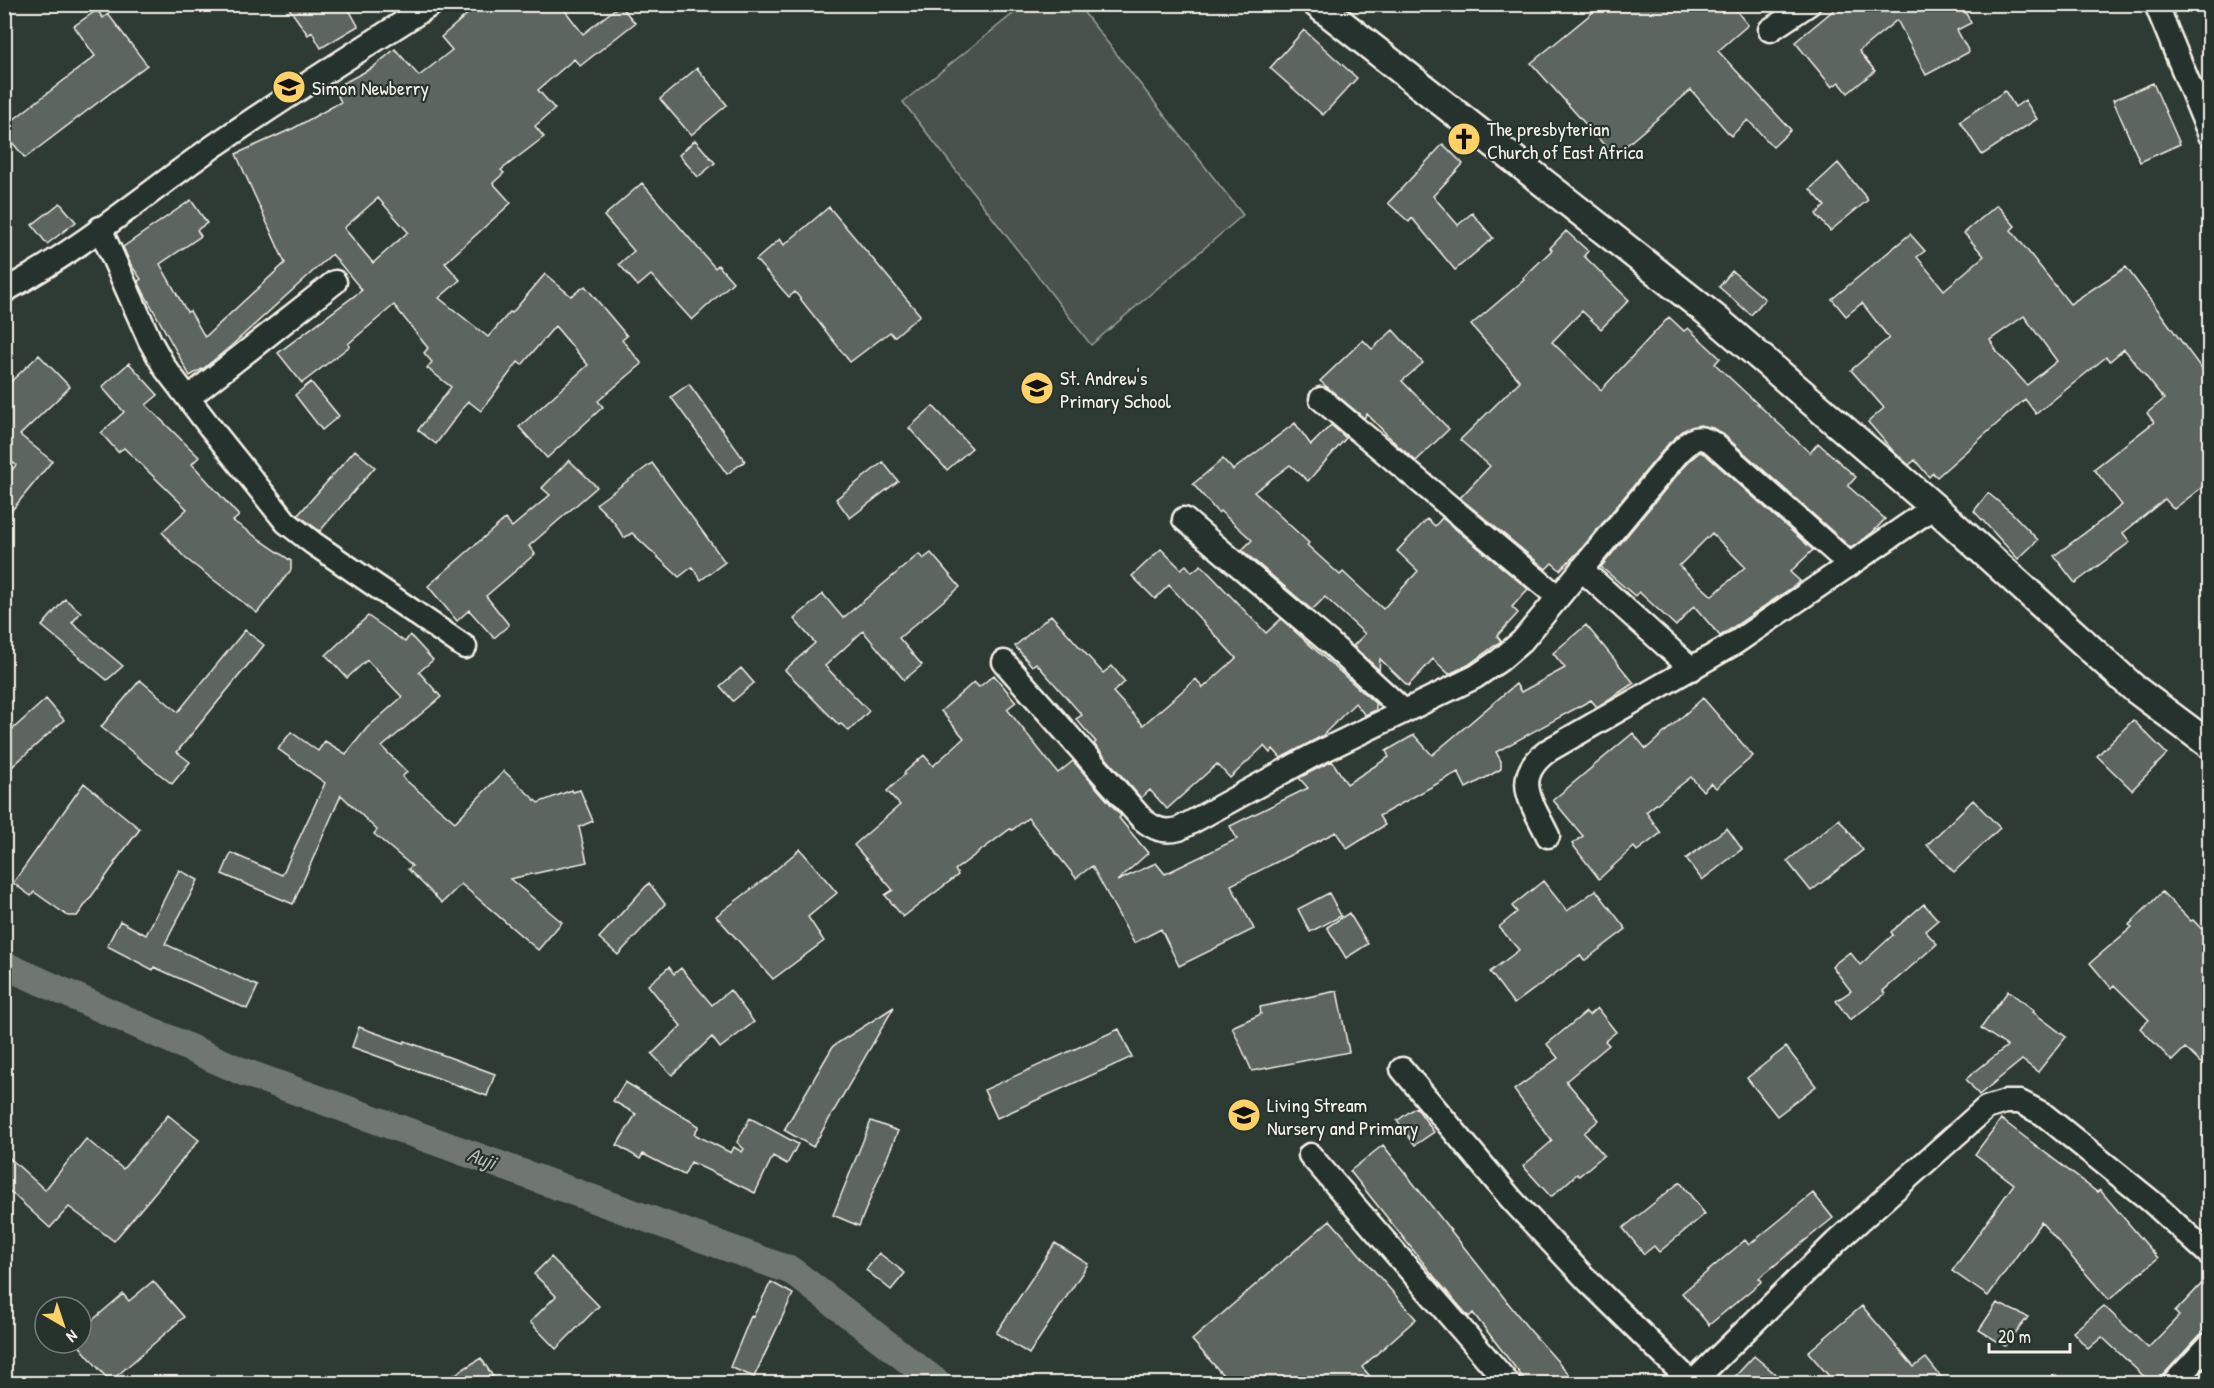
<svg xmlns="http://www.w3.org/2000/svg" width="2214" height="1388" font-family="'Patrick Hand',sans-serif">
<rect width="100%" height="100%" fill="#2e3b34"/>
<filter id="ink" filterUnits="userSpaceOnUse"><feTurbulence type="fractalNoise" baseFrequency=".0167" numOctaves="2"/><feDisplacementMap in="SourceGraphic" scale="12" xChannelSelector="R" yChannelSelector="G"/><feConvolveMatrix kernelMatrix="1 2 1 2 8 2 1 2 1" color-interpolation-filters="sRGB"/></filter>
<g filter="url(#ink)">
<!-- green -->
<path fill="#48524c" stroke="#9ea29a" stroke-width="1.5" d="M 1024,5 L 1078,5 L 1243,215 L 1091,345 L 903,102 Z"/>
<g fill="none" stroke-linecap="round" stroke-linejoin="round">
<!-- canal -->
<path stroke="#6f7770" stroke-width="28" d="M 4,965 L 241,1071 L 792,1271 L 939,1384"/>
</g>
<!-- building -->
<path fill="#5c655e" stroke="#f4f1e8" stroke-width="1.5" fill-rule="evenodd" d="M 286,4 L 346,4 L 358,26 L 321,48 L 312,32 L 308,35 Z
M 479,4 L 560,4 L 583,34 L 620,5 L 635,23 L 580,66 L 574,59 L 538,90 L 555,109 L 535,126 L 544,137 L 501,170 L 504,173 L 493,183 L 511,203 L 445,263 L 460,280 L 439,298 L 488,337 L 510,312 L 512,313 L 545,274 L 571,296 L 585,286 L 627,336 L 622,340 L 642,364 L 598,401 L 603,407 L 547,458 L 519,427 L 588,365 L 555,326 L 522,365 L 518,362 L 481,411 L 468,401 L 436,444 L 418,430 L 451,387 L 427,368 L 432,362 L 424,353 L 428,348 L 394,305 L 348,344 L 350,346 L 302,383 L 278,353 L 362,290 L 332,254 L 231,346 L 204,368 L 190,376 L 144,293 L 138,281 L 141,279 L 131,265 L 123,247 L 191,200 L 207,223 L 197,230 L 201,236 L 160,264 L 187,312 L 190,311 L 205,337 L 285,263 L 236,154 L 294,128 L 341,102 L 334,88 L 372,68 L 395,49 L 419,76 L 452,50 L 441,37 ZM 378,198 L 408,232 L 373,263 L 344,228 Z
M 1603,4 L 1731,4 L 1748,25 L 1718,51 L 1791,130 L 1773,147 L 1748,120 L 1731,136 L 1691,90 L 1614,156 L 1531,63 Z
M 1841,4 L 1961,4 L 1971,23 L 1957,30 L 1969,52 L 1926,75 L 1897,20 L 1859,51 L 1875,71 L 1848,93 L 1839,82 L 1832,87 L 1795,42 Z
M 97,10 L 103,18 L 108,14 L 147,65 L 25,158 L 4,132 L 4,127 L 95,56 L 74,26 Z
M 1304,30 L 1357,78 L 1323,115 L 1270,68 Z
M 697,68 L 727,105 L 691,135 L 660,99 Z
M 2153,83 L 2180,144 L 2140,162 L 2113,100 Z
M 2005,91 L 2015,107 L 2025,100 L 2037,119 L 1982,155 L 1960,121 Z
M 695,140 L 715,163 L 698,177 L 679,155 Z
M 1443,144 L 1463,164 L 1433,196 L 1458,225 L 1472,213 L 1493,238 L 1455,270 L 1412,218 L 1409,222 L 1388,203 Z
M 1838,163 L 1868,200 L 1830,231 L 1816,214 L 1825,206 L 1810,189 Z
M 642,183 L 715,268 L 718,265 L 733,282 L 692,320 L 651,275 L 638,286 L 619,264 L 634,251 L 604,216 Z
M 60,203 L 76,222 L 47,244 L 32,225 Z
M 1997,205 L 2015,226 L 2011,230 L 2070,304 L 2126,267 L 2210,380 L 2210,481 L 2174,509 L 2165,499 L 2123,533 L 2130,542 L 2075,583 L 2054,556 L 2122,505 L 2094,469 L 2154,422 L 2147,413 L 2164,399 L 2124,349 L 2110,361 L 2106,357 L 2036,414 L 2025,399 L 1937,477 L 1933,473 L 1929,477 L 1915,460 L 1909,465 L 1894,452 L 1868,422 L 1884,408 L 1851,370 L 1889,338 L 1862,303 L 1846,316 L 1832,299 L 1910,234 L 1925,251 L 1917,257 L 1944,290 L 1984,256 L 1964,233 ZM 2024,316 L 2057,361 L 2027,385 L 1997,352 L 1990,340 Z
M 829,207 L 920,315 L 894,337 L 890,332 L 850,362 L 795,292 L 789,297 L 756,260 L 780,239 L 784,245 Z
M 1566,231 L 1588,251 L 1584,256 L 1629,300 L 1601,329 L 1582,311 L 1552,342 L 1601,390 L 1669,317 L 1684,331 L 1688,328 L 1720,358 L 1715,364 L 1810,453 L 1818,443 L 1856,477 L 1848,486 L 1885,519 L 1873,532 L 1851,548 L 1723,434 L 1713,428 L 1700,425 L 1684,430 L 1669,443 L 1581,549 L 1560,570 L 1552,563 L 1546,569 L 1460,498 L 1490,466 L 1460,440 L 1520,381 L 1471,325 L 1524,280 L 1523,278 L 1552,250 L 1550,248 Z
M 1732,271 L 1765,299 L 1751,315 L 1719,287 Z
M 1393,330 L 1423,363 L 1402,381 L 1449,429 L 1416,461 L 1396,444 L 1367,414 L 1364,418 L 1320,381 L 1363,340 L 1372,349 Z
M 39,355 L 70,387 L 20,435 L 52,461 L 4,520 L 4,479 L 16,465 L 4,455 L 4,388 Z
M 129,363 L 158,395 L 146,405 L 199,457 L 192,464 L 239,516 L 233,521 L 291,561 L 291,570 L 257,613 L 185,558 L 162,532 L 187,509 L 124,448 L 118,452 L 101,433 L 124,412 L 102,387 Z
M 311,382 L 339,416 L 322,430 L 295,395 Z
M 689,384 L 745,461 L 727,474 L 671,397 Z
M 933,406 L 972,448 L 947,470 L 909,428 Z
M 1295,423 L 1311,445 L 1331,425 L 1346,438 L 1308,481 L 1290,465 L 1254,492 L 1309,543 L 1307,545 L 1340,575 L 1343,572 L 1383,609 L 1418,571 L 1397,551 L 1427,519 L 1435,526 L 1442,518 L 1528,589 L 1512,607 L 1518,613 L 1497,636 L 1501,641 L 1468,665 L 1449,674 L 1433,659 L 1408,686 L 1380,659 L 1379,670 L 1353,646 L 1365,634 L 1325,597 L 1312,610 L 1242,550 L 1252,540 L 1220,511 L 1218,513 L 1193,484 L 1223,459 L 1233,470 Z
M 355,450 L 375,467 L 320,531 L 298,515 Z
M 1700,452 L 1706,455 L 1813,550 L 1790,572 L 1800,581 L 1794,586 L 1720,636 L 1694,606 L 1676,626 L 1639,592 L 1635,596 L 1601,567 L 1688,462 ZM 1712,533 L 1745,567 L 1712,596 L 1679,566 Z
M 569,460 L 597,487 L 529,546 L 535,554 L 486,596 L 509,625 L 494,638 L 469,610 L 457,621 L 428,586 L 505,519 L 512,527 L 550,495 L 542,488 Z
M 883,462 L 898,481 L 850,518 L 836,499 Z
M 652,463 L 725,562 L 701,580 L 692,567 L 679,577 L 632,533 L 624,538 L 613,521 L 596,504 Z
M 1988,493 L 2012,513 L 2038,540 L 2018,559 L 1974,511 Z
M 1161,549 L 1181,569 L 1186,565 L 1192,572 L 1201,565 L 1266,633 L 1281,619 L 1376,704 L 1376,710 L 1365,715 L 1355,703 L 1322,736 L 1281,758 L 1273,749 L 1270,753 L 1264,746 L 1230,778 L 1217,764 L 1167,809 L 1150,790 L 1141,798 L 1094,744 L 1096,742 L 1076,719 L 1082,715 L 1036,663 L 1032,666 L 1015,646 L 1051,615 L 1103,673 L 1112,666 L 1125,682 L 1113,692 L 1143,725 L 1196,679 L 1203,688 L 1236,658 L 1169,585 L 1155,599 L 1132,576 Z
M 931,553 L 960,587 L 899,638 L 922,665 L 904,680 L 863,631 L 825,666 L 869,711 L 849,731 L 841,724 L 839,725 L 785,670 L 815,643 L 794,619 L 823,594 L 843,618 L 919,554 L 923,559 Z
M 65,599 L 81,612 L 72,623 L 123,666 L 107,680 L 42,626 Z
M 368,616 L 405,642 L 410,635 L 433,660 L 419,672 L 441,697 L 382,747 L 407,772 L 402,777 L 455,822 L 504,771 L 538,803 L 572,790 L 573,792 L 580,790 L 593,821 L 579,827 L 587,862 L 510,879 L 562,922 L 538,950 L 461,884 L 442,903 L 408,869 L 412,866 L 374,834 L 377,830 L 341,795 L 293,904 L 222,874 L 231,853 L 282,875 L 325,783 L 278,749 L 291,732 L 318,751 L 325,741 L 346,754 L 367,728 L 402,697 L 367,660 L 347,678 L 326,655 Z
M 1586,625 L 1634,683 L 1597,707 L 1591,700 L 1496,752 L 1501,761 L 1501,769 L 1487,777 L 1466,788 L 1458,772 L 1379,816 L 1385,825 L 1347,849 L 1336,832 L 1231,885 L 1254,929 L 1179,966 L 1161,929 L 1134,943 L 1092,866 L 1076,878 L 1028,818 L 1012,830 L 1010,829 L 955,870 L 958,875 L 903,917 L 885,895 L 893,890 L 854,845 L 900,805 L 887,791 L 905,774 L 904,773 L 924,755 L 933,766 L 964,738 L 941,711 L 974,682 L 979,687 L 994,675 L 1016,702 L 1007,709 L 1058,773 L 1073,761 L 1121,816 L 1119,818 L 1148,853 L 1117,881 L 1156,863 L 1165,874 L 1237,839 L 1230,826 L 1308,788 L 1299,778 L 1332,761 L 1347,784 L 1389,757 L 1386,751 L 1414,735 L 1432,755 L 1516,684 L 1521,692 L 1565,668 L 1553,653 Z
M 245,630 L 264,645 L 177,752 L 190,762 L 172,784 L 101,727 L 140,680 L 178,712 Z
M 741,668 L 754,683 L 733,701 L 720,686 Z
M 1703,698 L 1753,756 L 1716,788 L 1711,783 L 1703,791 L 1691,777 L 1646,812 L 1661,833 L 1637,851 L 1634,847 L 1599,879 L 1572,844 L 1583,836 L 1553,800 L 1633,733 L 1646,749 Z
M 46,699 L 64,720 L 4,774 L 4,737 Z
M 2133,720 L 2167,754 L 2132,790 L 2097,756 Z
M 84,783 L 140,829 L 114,863 L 115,864 L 77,916 L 68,916 L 34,892 L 31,896 L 13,883 Z
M 1973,800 L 2000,828 L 1954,872 L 1927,845 Z
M 1839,819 L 1863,850 L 1811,891 L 1787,861 Z
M 1727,828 L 1742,849 L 1702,880 L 1686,859 Z
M 800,849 L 837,893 L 808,917 L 824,941 L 773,979 L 716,916 L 766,878 Z
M 179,870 L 198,880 L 165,944 L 258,986 L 247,1009 L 154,967 L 153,970 L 107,946 L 120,921 L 146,935 Z
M 1543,881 L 1567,911 L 1596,890 L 1626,929 L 1584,961 L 1580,955 L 1514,1004 L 1490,972 L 1519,950 L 1499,927 L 1517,912 L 1512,906 Z
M 649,883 L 665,904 L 618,955 L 599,938 Z
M 2162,892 L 2191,921 L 2193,920 L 2210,938 L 2210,1072 L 2185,1048 L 2172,1061 L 2140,1028 L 2149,1020 L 2114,985 L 2111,988 L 2090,963 L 2132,927 L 2129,925 Z
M 1329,893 L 1341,916 L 1310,932 L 1298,909 Z
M 1924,904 L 1938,920 L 1925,931 L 1937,944 L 1883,991 L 1885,994 L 1850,1020 L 1836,1001 L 1851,991 L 1832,966 L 1850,952 L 1860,965 L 1893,935 L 1891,932 Z
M 1349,913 L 1368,944 L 1346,958 L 1327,927 Z
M 669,967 L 674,974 L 681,968 L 712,1005 L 730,990 L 754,1022 L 720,1048 L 712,1037 L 672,1075 L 652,1054 L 681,1026 L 648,985 Z
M 1337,991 L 1349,1052 L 1252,1071 L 1232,1027 L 1261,1014 L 1260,1007 Z
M 2008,991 L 2034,1010 L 2033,1012 L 2066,1037 L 2038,1072 L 2022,1060 L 1979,1095 L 1966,1079 L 2007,1046 L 1981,1028 Z
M 894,1007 L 813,1147 L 784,1130 L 833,1046 Z
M 1597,1008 L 1616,1032 L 1605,1041 L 1609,1045 L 1566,1081 L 1599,1120 L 1584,1133 L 1604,1155 L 1579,1176 L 1577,1174 L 1551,1197 L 1523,1166 L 1552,1141 L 1514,1090 L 1558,1058 L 1547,1044 L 1586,1012 L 1589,1015 Z
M 359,1027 L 404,1043 L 405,1041 L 495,1074 L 487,1096 L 352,1047 Z
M 1119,1029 L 1132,1057 L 997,1118 L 984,1090 Z
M 1786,1047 L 1816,1086 L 1777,1116 L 1747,1078 Z
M 625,1082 L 699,1126 L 694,1134 L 731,1153 L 734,1147 L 742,1152 L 744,1149 L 737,1142 L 750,1118 L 798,1144 L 787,1164 L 773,1156 L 755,1193 L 691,1162 L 684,1175 L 643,1154 L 640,1159 L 617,1145 L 636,1114 L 613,1101 Z
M 1416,1107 L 1434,1132 L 1415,1145 L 1397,1121 Z
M 168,1115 L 199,1140 L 114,1241 L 69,1207 L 50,1228 L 4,1186 L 4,1153 L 45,1190 L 86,1139 L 123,1169 Z
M 2001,1119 L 2097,1192 L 2100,1190 L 2158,1258 L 2109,1300 L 2041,1222 L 1988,1296 L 1952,1271 L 2014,1184 L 1975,1154 Z
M 871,1121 L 898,1131 L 859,1226 L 833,1215 Z
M 1383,1145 L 1528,1328 L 1577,1383 L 1527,1383 L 1473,1313 L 1469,1317 L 1437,1280 L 1350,1171 Z
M 1680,1182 L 1705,1214 L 1659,1252 L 1654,1246 L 1644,1254 L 1623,1228 Z
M 1813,1193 L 1833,1218 L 1759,1278 L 1762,1281 L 1709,1325 L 1682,1293 L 1745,1240 L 1749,1245 Z
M 1330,1220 L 1416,1319 L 1362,1367 L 1376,1383 L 1230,1383 L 1192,1340 Z
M 1055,1243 L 1088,1264 L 1029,1354 L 996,1333 Z
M 879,1253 L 905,1273 L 891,1290 L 866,1270 Z
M 551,1257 L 599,1306 L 556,1349 L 530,1322 L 556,1296 L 534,1274 Z
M 2210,1275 L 2210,1331 L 2200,1335 L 2163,1375 L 2160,1383 L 2151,1383 L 2102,1337 L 2088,1349 L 2073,1332 L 2104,1306 L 2148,1348 L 2179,1316 L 2175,1312 Z
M 153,1281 L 184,1317 L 110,1382 L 77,1343 L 81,1343 L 81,1330 L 123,1294 L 129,1301 Z
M 771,1282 L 793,1294 L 754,1377 L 730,1367 L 751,1316 L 753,1317 Z
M 1997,1303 L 2028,1317 L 2005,1346 L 1979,1330 Z
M 1862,1306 L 1914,1367 L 1926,1358 L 1946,1383 L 1835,1383 L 1808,1352 Z
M 1754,1356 L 1786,1383 L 1729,1383 Z
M 481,1358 L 497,1383 L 441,1383 Z"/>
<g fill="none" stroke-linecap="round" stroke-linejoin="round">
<!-- minor casing -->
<g stroke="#f4f1e8" stroke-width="27">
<path id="minor" d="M 2156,4 L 2210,135
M 1770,30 L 1809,4
M 100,228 L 150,341 L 165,368 L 210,427 L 286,522 L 313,543 L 465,647
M 4,291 C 78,251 146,194 214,146 C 285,97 358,51 432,4
M 188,398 L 335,282
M 1321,399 L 1558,597
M 1184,519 L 1330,643 L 1404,711
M 1581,569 L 1692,669
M 1004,662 L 1142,819 C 1154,829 1164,833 1179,829 L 1312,756 L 1475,677 L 1500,660 L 1522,641 L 1678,453 C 1692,440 1696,432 1714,444 L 1850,565
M 1548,836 C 1532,802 1510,778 1549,750 L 1735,643 L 1934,507
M 1402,1069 L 1512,1200 L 1588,1281 L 1692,1383 L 1836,1242 L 1986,1108 L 2005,1102 L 2020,1102 L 2043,1114 L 2152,1202 L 2210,1255
M 1310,1155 L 1509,1384
M 2173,1384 L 2210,1344"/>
</g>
<!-- tertiary casing -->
<g stroke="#f4f1e8" stroke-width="32">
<path id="tertiary" d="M 1317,4 L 1715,318 L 1934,507 L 2135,689 L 2210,745"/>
</g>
<!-- minor -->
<use href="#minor" stroke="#26332d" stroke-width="22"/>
<!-- tertiary -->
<use href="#tertiary" stroke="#26332d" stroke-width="27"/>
</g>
</g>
<!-- icons -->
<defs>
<g id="school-disc" transform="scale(1.725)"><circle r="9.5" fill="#ffd166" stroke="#26332d"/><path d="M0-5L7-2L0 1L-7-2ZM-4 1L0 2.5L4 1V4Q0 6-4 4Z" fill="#111"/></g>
<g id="church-disc" transform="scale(1.725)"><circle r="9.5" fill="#ffd166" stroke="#26332d"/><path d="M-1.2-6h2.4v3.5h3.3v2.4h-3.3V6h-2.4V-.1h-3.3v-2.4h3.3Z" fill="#111"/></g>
</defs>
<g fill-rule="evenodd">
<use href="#school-disc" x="289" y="87"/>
<use href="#church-disc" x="1464" y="139"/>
<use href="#school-disc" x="1037" y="388"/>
<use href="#school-disc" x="1244" y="1115"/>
</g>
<g text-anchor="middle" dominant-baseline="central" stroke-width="4.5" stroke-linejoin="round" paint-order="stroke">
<!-- poi labels -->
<g font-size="20" fill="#f4f1e8" stroke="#26332d" text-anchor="start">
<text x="312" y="87">Simon Newberry</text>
<text x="1487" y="128">The presbyterian<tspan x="1487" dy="23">Church of East Africa</tspan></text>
<text x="1060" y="377">St. Andrew's<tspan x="1060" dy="23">Primary School</tspan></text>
<text x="1267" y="1104">Living Stream<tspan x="1267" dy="23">Nursery and Primary</tspan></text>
</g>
<!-- water labels -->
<g font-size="21" font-style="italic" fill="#b8bab2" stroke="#26332d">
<text transform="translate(482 1158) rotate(20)">Auji</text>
</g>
</g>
<!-- margin -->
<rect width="2214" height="1388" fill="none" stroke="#26332d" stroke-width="24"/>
<rect x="12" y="12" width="2190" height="1364" fill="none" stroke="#f4f1e8" stroke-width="2" filter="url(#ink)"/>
<!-- north arrow -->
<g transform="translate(63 1325) rotate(141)"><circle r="28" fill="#26332d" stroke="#787f78" stroke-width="1.5"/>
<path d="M0-4.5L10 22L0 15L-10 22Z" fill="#ffd166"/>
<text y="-9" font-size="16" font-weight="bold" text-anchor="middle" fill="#f4f1e8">N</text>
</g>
<!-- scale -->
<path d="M1989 1343v9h81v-9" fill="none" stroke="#f4f1e8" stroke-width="3"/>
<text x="1998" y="1343" font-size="18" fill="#f4f1e8" stroke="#26332d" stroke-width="4.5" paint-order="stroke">20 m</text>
</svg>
